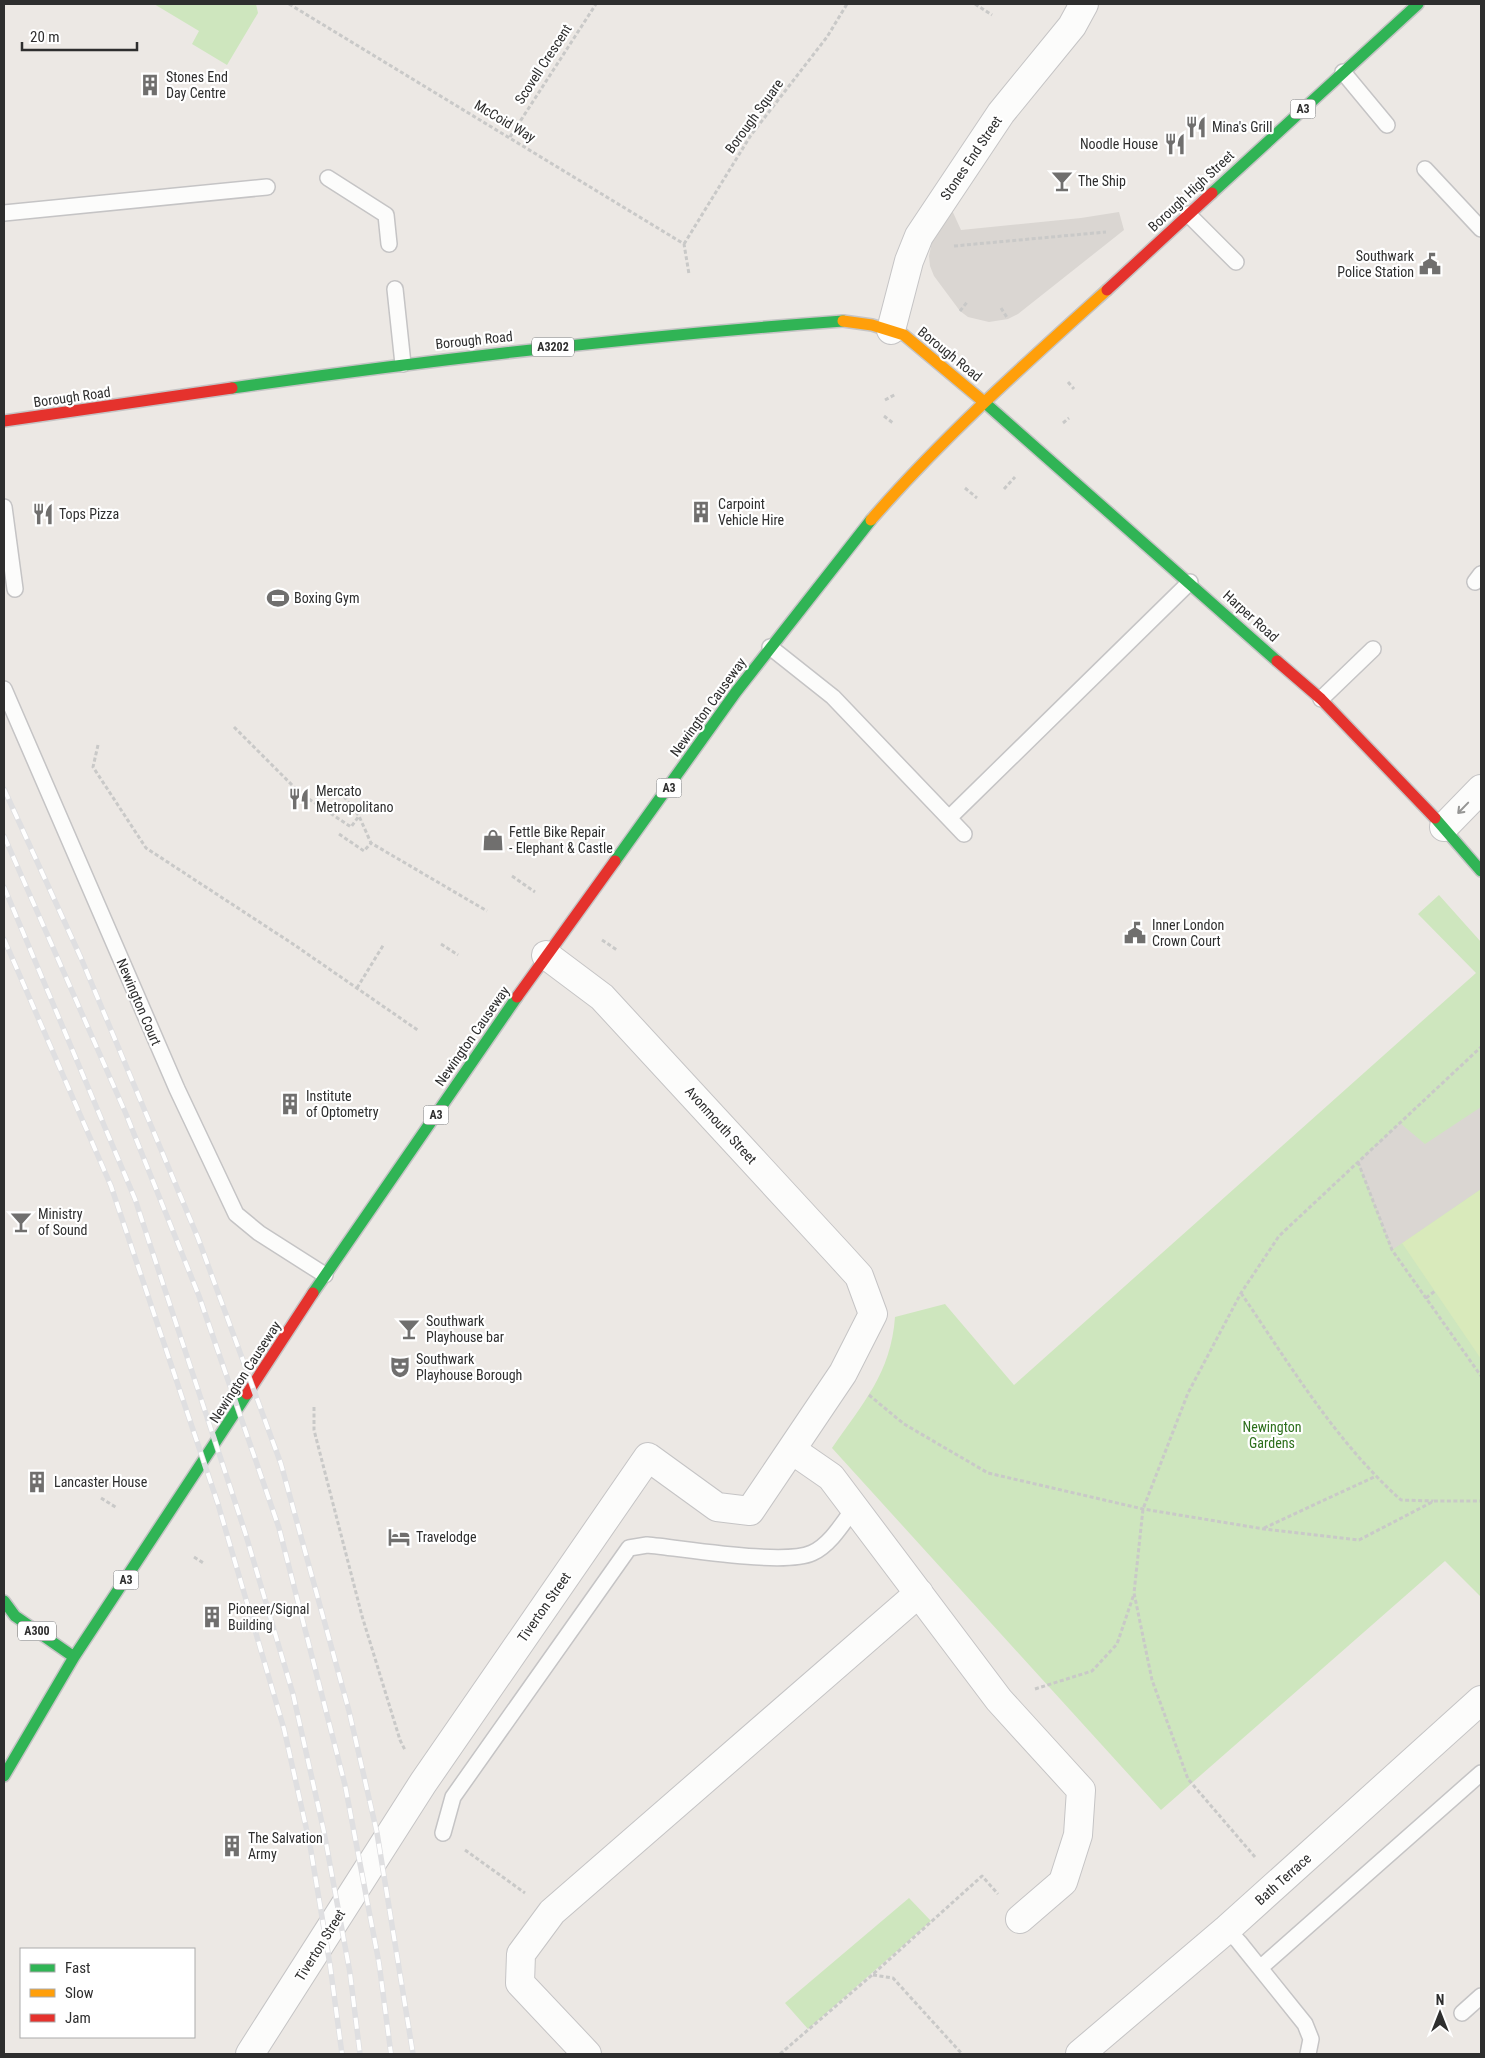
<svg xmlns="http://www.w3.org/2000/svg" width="1485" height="2058" font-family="'Roboto Condensed',sans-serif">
<rect width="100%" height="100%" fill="#ece8e4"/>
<!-- green -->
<path fill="#cee6be" d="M 154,4 L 256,4 L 258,13 L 227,65 L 192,44 L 199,31 Z
M 1439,895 L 1481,942 L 1481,1597 L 1445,1561 L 1161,1810 L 832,1448 C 863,1403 891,1373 895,1317 L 945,1304 L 1014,1385 L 1476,973 L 1418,914 Z
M 909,1898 L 931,1921 L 808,2029 L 785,2003 Z"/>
<!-- pitch -->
<path fill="#d9eabb" d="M 1481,1189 L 1481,1359 L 1402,1243 Z"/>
<!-- plaza -->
<path fill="#dad6d2" d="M 951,208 L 961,230 L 1081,218 L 1119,212 L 1124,230 L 1018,314 L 1008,319 L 989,322 L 968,317 L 960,311 L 934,276 L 930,266 L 929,256 L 933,237 Z
M 1481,1107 L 1481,1189 L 1392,1250 L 1358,1162 L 1400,1123 L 1425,1144 Z"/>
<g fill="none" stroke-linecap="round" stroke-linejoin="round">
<!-- lane casing -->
<g stroke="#c5c4c5" stroke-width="18">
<path id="lane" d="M 1343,72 L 1387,125
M 1425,169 L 1481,229
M 328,178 L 386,215 L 389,244
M 4,213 L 267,187
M 1188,214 L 1236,262
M 395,289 L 403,364
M 4,507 L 15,589
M 1475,582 L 1481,574
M 770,647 L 833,697 L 964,834
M 4,689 L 177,1089 L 236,1214 L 259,1233 L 325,1275
M 1321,699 L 1373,649
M 949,818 L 1190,582
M 443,1833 L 453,1797 L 629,1548 L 647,1545 C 682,1548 784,1566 812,1553 C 830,1545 843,1523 854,1508
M 1227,1929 L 1239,1942 L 1305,2024 L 1311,2039 L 1308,2054
M 1260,1968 L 1481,1773
M 1462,2013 L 1481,1996"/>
</g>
<!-- street casing -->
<g stroke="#c5c4c5" stroke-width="30">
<path id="street" d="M 891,330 L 909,261 L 919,236 L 1001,113 L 1072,26 L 1084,4
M 1444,827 L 1481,789
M 792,1450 L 831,1477 L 999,1700 L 1081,1790 L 1078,1835 L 1063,1882 L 1020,1919
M 250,2054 L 423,1783 L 648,1457 L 717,1507 L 750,1511 L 843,1373 L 873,1314 L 859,1276 L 839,1254 L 602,997 L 546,955
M 587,2054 L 520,1983 L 521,1954 L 552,1912 L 919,1593
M 1080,2054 L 1227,1929 L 1481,1700"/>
</g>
<!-- fast casing -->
<g stroke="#c5c4c5" stroke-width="14">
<path id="fast" d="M 1212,193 L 1418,4
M 232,388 C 436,359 639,336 843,321
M 984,402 L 1277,661
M 1435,818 L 1481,871
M 615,861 L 736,692 L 871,520
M 313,1293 L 517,997
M 4,1601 L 15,1616 L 74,1657
M 4,1776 L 74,1657 L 247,1394"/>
</g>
<!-- slow casing -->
<g stroke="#c5c4c5" stroke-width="14">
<path id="slow" d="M 843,321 L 872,325 L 904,335 L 984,402
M 871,520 C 943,437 1025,364 1107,290"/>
</g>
<!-- jam casing -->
<g stroke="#c5c4c5" stroke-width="14">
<path id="jam" d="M 1107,290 L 1212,193
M 4,421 L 232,388
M 1277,661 L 1321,699 L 1435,818
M 517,997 L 615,861
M 247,1394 L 313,1293"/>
</g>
<!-- path -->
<path stroke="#c9c9c8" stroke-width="3" stroke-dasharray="4 2.5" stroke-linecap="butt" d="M 289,4 L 684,244 L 689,274
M 975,4 L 992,15
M 510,137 L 596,4
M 684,244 L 751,135 L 827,37 L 847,4
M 954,246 L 1106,232
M 1001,308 L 1008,319
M 960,311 L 968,301
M 1068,382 L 1074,389
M 885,400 L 896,394
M 884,416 L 893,423
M 1063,423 L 1069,418
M 965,488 L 977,498
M 1004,489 L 1015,477
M 234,727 L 300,793 L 351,827 L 359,816
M 98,745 L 93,767 L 146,848 L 293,944 L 419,1031
M 336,786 L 359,816 L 371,843 L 487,911
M 339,834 L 364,851 L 371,843
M 512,876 L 535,892
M 602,940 L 617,950
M 441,944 L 458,955
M 357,988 L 384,944
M 1358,1162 L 1392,1250 L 1481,1376
M 1241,1293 C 1290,1365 1336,1442 1401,1500 L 1433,1501
M 1426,1298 L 1435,1291
M 869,1395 L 904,1424 L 988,1473 L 1143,1509 L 1264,1529 L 1359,1540 L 1434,1501 L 1481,1501
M 314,1407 L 314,1430 L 362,1616 L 400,1740 L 405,1750
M 101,1498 L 117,1508
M 1264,1528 L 1374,1477
M 194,1557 L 205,1564
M 1035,1689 L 1092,1671 L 1117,1644 L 1134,1594
M 465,1850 L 525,1893
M 1255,1857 L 1188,1779 L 1152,1680 L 1134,1593 L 1143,1509 L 1188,1393 L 1241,1293 L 1279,1236 L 1481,1047
M 873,1975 L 893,1978 L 962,2054
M 780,2054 L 872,1975 L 982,1876 L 998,1894"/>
<!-- lane -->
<use href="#lane" stroke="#fcfcfb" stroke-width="15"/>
<!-- street -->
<use href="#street" stroke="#fcfcfb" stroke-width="28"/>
<!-- fast -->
<use href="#fast" stroke="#30b455" stroke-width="11"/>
<!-- slow -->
<use href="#slow" stroke="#ff9f0a" stroke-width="11"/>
<!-- jam -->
<use href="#jam" stroke="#e5322d" stroke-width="11"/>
<!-- rail casing -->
<g stroke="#dfdfe1" stroke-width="5.5">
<path id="rail" d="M 4,789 L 81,958 L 198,1238 L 281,1464 L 349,1711 L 377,1833 L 413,2054
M 4,836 L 126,1114 L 199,1296 L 279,1528 L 345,1785 L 379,1963 L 391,2054
M 4,887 L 135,1199 L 245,1532 L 293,1694 L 324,1832 L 350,1973 L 360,2054
M 4,939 L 111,1186 L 218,1504 L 284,1729 L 310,1845 L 330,1965 L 342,2054"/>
</g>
<!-- rail -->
<use href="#rail" stroke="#fff" stroke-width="4" stroke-dasharray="11" stroke-linecap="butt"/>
</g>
<!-- one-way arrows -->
<defs><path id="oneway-shaft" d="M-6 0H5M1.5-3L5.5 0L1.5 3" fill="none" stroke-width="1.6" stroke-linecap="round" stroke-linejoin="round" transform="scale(1.25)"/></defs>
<use stroke="#959594" href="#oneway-shaft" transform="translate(1463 808) rotate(134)"/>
<!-- icons -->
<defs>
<g id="building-bare" transform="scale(1.725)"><path d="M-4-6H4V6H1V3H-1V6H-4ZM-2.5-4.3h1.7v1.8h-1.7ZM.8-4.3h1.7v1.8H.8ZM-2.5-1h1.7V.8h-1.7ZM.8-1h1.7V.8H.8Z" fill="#706f6e" stroke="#fff" stroke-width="2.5" paint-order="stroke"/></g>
<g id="restaurant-bare" transform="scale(1.725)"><path d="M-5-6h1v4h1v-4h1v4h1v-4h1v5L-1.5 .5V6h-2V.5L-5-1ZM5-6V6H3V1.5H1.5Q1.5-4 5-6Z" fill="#706f6e" stroke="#fff" stroke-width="2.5" paint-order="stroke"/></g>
<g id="bar-bare" transform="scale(1.725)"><path d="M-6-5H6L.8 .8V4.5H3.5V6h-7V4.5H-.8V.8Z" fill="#706f6e" stroke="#fff" stroke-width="2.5" paint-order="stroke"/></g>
<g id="civic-bare" transform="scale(1.725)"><path d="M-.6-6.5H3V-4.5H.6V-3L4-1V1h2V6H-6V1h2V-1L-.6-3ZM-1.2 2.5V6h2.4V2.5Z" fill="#706f6e" stroke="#fff" stroke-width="2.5" paint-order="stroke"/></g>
<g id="stadium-bare" transform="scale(1.725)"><path d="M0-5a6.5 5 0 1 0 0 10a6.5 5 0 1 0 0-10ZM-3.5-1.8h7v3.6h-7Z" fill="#706f6e" stroke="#fff" stroke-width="2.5" paint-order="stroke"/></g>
<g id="shop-bare" transform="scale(1.725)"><path d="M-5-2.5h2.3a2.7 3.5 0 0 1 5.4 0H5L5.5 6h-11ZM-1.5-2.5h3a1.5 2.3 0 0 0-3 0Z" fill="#706f6e" stroke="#fff" stroke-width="2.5" paint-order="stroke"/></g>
<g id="theatre-bare" transform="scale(1.725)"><path d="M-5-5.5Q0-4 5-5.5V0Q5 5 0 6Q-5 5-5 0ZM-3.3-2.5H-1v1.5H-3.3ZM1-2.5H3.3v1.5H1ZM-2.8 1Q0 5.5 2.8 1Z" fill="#706f6e" stroke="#fff" stroke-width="2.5" paint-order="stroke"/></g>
<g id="hotel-bare" transform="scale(1.725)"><path d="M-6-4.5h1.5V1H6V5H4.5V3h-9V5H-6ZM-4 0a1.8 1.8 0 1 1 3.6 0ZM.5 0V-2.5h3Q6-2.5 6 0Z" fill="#706f6e" stroke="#fff" stroke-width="2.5" paint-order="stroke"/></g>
</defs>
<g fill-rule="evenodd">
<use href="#building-bare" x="150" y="85"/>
<use href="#restaurant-bare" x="1196" y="127"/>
<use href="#restaurant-bare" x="1175" y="144"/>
<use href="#bar-bare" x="1062" y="181"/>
<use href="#civic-bare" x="1430" y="264"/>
<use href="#building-bare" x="701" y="512"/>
<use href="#restaurant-bare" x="43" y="514"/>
<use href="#stadium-bare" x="278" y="598"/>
<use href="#restaurant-bare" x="299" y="799"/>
<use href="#shop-bare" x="493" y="840"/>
<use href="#civic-bare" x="1135" y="933"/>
<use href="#building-bare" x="290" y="1104"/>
<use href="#bar-bare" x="21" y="1222"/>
<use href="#bar-bare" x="409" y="1329"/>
<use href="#theatre-bare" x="400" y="1367"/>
<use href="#building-bare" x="37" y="1482"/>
<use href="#hotel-bare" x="399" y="1537"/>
<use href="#building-bare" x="212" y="1617"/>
<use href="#building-bare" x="232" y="1846"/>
</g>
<g text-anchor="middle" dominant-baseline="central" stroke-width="4.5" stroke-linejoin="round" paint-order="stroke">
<!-- shield labels -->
<g fill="#fff" stroke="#6d6d6d" stroke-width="1">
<rect x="1290.5" y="99.5" width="25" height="19" rx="4"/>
<rect x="532" y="337.5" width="42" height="19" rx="4"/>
<rect x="656.5" y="778.5" width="25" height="19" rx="4"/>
<rect x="423.5" y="1105.5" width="25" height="19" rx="4"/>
<rect x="113.5" y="1570.5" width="25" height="19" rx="4"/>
<rect x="18" y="1621.5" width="38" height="19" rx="4"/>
</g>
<g font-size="12" font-weight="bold" fill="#2e2e2e">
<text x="1303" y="109">A3</text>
<text x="553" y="347">A3202</text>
<text x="669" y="788">A3</text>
<text x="436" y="1115">A3</text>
<text x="126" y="1580">A3</text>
<text x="37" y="1631">A300</text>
</g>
<!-- street labels -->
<g font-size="14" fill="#2e2e2e" stroke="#fff">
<text transform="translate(543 64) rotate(-57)">Scovell Crescent</text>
<text transform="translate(754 116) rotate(-54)">Borough Square</text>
<text transform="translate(505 121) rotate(31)">McCoid Way</text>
<text transform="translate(971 158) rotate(-56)">Stones End Street</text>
<text transform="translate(1191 191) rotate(-43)">Borough High Street</text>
<text transform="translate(474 340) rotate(-6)">Borough Road</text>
<text transform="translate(950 354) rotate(39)">Borough Road</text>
<text transform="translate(72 397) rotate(-8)">Borough Road</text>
<text transform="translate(1251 616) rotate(42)">Harper Road</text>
<text transform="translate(708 707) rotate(-54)">Newington Causeway</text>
<text transform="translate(139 1002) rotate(67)">Newington Court</text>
<text transform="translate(472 1036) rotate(-55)">Newington Causeway</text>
<text transform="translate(721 1125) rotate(48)">Avonmouth Street</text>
<text transform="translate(245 1372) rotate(-57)">Newington Causeway</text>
<text transform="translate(544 1607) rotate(-55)">Tiverton Street</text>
<text transform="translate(1283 1879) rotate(-42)">Bath Terrace</text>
<text transform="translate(320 1945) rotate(-58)">Tiverton Street</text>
</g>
<!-- poi labels -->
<g font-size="14" fill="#2e2e2e" stroke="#fff" text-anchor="start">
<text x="166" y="77">Stones End<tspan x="166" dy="16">Day Centre</tspan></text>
<text x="1212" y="127">Mina's Grill</text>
<text x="1158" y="144" text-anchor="end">Noodle House</text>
<text x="1078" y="181">The Ship</text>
<text x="1414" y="256" text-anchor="end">Southwark<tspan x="1414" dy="16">Police Station</tspan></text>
<text x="718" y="504">Carpoint<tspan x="718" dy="16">Vehicle Hire</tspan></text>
<text x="59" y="514">Tops Pizza</text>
<text x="294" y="598">Boxing Gym</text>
<text x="316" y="791">Mercato<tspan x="316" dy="16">Metropolitano</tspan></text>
<text x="509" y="832">Fettle Bike Repair<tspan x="509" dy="16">- Elephant &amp; Castle</tspan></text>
<text x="1152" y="925">Inner London<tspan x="1152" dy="16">Crown Court</tspan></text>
<text x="306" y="1096">Institute<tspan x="306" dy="16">of Optometry</tspan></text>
<text x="38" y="1214">Ministry<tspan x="38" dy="16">of Sound</tspan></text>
<text x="426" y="1321">Southwark<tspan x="426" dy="16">Playhouse bar</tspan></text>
<text x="416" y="1359">Southwark<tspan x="416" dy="16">Playhouse Borough</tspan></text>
<text x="54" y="1482">Lancaster House</text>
<text x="416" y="1537">Travelodge</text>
<text x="228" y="1609">Pioneer/Signal<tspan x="228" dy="16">Building</tspan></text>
<text x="248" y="1838">The Salvation<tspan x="248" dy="16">Army</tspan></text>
</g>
<!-- park labels -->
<g font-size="14" fill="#2c6e1b" stroke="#fff">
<text x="1272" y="1427">Newington<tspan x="1272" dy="16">Gardens</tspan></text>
</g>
</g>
<!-- border -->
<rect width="1485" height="2058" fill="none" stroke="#2e2e2e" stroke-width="10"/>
<!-- legend -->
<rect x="20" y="1948" width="175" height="90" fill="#ffffff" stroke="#ababab"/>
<rect x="30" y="1964" width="25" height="8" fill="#30b455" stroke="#ababab"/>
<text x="65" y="1973" font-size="15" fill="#2e2e2e">Fast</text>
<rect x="30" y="1989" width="25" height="8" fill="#ff9f0a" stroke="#ababab"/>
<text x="65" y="1998" font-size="15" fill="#2e2e2e">Slow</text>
<rect x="30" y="2014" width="25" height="8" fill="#e5322d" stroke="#ababab"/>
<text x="65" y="2023" font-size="15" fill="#2e2e2e">Jam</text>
<!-- north arrow -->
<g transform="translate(1440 2013)" stroke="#ffffff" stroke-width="4" paint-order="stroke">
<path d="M0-4L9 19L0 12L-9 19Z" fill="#2e2e2e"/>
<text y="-8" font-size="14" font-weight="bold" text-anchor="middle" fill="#2e2e2e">N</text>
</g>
<!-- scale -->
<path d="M22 42v8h115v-8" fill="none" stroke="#2e2e2e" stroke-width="2.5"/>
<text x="30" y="42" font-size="15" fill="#2e2e2e" stroke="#ffffff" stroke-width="4" paint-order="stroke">20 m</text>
</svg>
